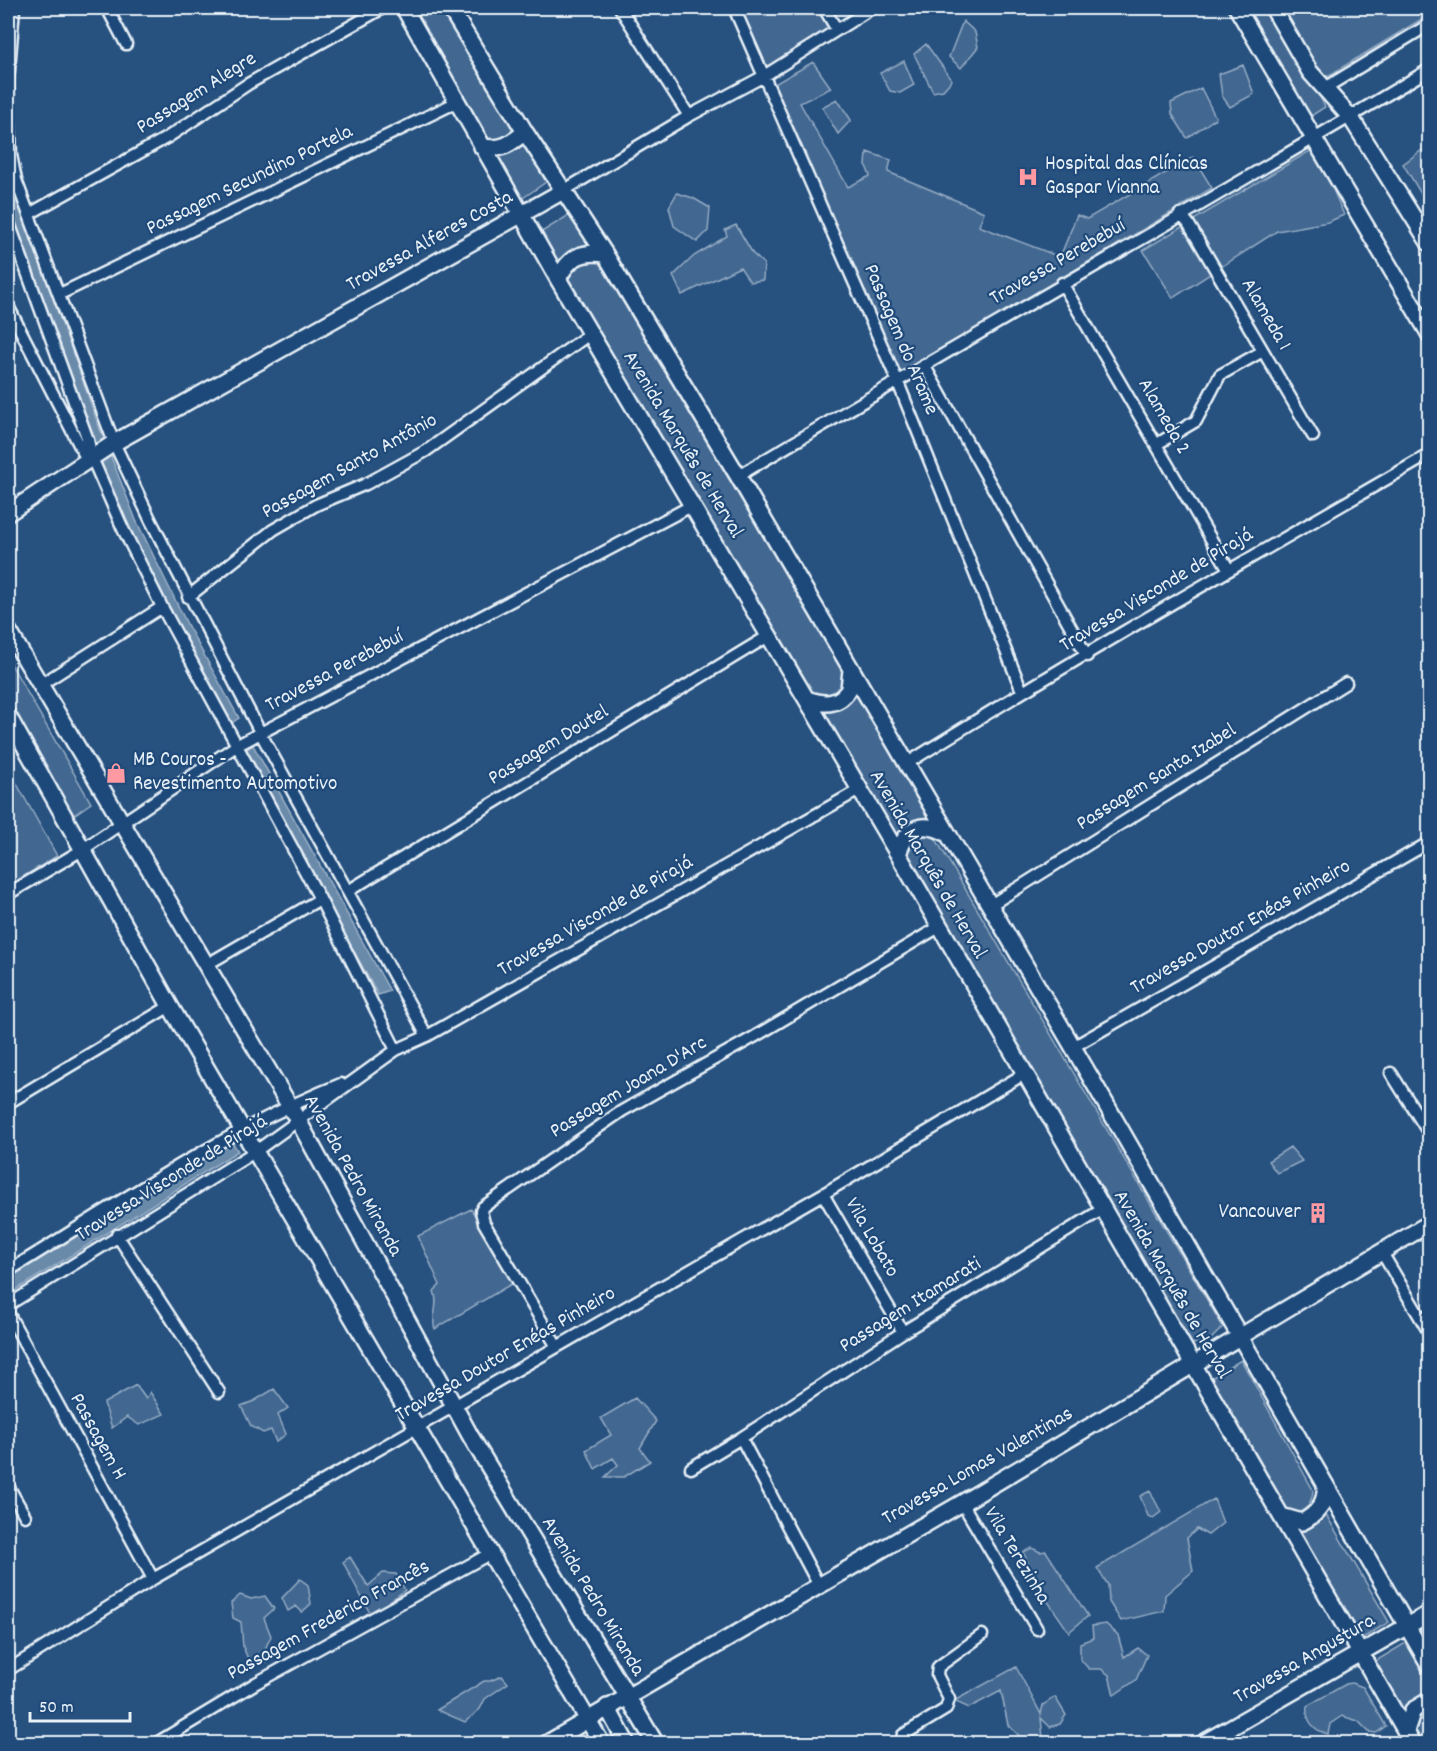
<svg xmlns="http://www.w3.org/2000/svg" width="1437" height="1751" font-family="Dekko,sans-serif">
<rect width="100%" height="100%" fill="#27517f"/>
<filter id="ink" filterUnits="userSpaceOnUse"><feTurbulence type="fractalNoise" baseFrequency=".0167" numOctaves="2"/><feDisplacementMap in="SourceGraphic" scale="12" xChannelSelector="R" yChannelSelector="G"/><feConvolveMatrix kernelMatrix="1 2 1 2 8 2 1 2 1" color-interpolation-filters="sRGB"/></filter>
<g filter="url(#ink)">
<!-- green -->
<path fill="#436891" stroke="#96acc4" stroke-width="1.5" d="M 408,8 L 444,8 L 518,133 L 507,143 L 484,144 Z
M 734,8 L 824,8 L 837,30 L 764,76 Z
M 1245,8 L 1276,8 L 1325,107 L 1311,116 Z
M 1280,8 L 1429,8 L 1430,14 L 1323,79 Z
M 963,21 L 975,32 L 978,47 L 961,68 L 949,57 Z
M 926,44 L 952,80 L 943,90 L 933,92 L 914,54 Z
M 904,61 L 914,85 L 900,93 L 890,91 L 880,73 Z
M 813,62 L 831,88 L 800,103 L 848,187 L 870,176 L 866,166 L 867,152 L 891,160 L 888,172 L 984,212 L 979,226 L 1060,257 L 1077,215 L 1087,219 L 1193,157 L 1212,188 L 898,376 L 771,86 Z
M 1243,65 L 1254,94 L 1230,107 L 1222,96 L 1219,74 Z
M 1201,88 L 1216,118 L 1187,138 L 1172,114 L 1171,103 Z
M 837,99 L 851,120 L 838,134 L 822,107 Z
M 521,138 L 546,182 L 520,200 L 490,152 Z
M 1429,145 L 1429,207 L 1403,164 Z
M 1315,148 L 1344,215 L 1328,222 L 1277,231 L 1173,298 L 1143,250 Z
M 677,193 L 693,198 L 710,208 L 708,231 L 697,242 L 674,226 L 669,207 Z
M 569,215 L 594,249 L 559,271 L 540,233 Z
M 736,225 L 753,254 L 764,264 L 763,280 L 750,282 L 740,267 L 682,295 L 673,276 L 694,256 L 727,236 L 725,230 Z
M 592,256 L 603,262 L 847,674 L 839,694 L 816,699 L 807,690 L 567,276 L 572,266 Z
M 8,659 L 91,803 L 71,817 L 8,706 Z
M 855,691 L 931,823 L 896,847 L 818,708 C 839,713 842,705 855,691 Z
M 8,768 L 57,856 L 8,886 Z
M 918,833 L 933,834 L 1223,1327 L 1211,1339 L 1189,1345 L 906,859 L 907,847 Z
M 1290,1147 L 1302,1161 L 1277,1173 L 1268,1161 Z
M 471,1209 L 513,1283 L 435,1329 C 430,1318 440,1306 434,1291 L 440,1285 L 418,1236 Z
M 1241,1360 L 1313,1490 C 1312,1503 1307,1510 1294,1515 L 1288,1512 L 1208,1380 Z
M 136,1385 L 146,1399 L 150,1392 L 164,1414 L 139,1425 L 127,1417 L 112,1428 L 104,1403 Z
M 274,1389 L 288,1408 L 278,1415 L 286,1434 L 276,1442 L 271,1430 L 263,1433 L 251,1426 L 241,1406 L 254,1401 Z
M 635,1398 L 656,1421 L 640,1448 L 650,1461 L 624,1477 L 605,1477 L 618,1465 L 613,1458 L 595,1469 L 586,1450 L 611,1435 L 601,1418 Z
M 1150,1491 L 1161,1512 L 1153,1518 L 1148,1516 L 1140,1496 Z
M 1214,1499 L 1223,1523 L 1208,1535 L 1197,1529 L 1187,1538 L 1193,1571 L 1165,1595 L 1164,1611 L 1121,1621 L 1109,1602 L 1108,1585 L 1097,1568 Z
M 1325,1513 L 1389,1622 L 1360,1640 L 1296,1529 L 1314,1524 Z
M 1032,1548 L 1040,1552 L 1046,1551 L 1088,1616 L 1069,1632 L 1042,1593 L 1023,1552 Z
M 350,1557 L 368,1586 L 383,1573 L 396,1574 L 405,1590 L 371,1615 L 343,1562 Z
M 300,1579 L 308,1585 L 311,1604 L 302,1612 L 296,1606 L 288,1611 L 282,1598 Z
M 240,1595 L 251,1599 L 265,1596 L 274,1609 L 264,1618 L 271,1636 L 265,1649 L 268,1662 L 249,1661 L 243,1647 L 241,1622 L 233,1618 L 231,1603 Z
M 1106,1624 L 1118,1635 L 1124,1657 L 1138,1648 L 1147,1655 L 1136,1680 L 1114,1695 L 1109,1675 L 1101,1669 L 1089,1669 L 1080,1659 L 1080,1643 L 1093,1638 L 1092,1626 Z
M 1409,1641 L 1429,1678 L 1429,1697 L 1405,1723 L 1374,1662 Z
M 1016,1667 L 1041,1714 L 1043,1705 L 1055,1697 L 1066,1715 L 1060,1724 L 1050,1727 L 1041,1718 L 1043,1738 L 1026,1742 L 1008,1725 L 1001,1691 L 969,1708 L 954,1701 Z
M 502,1676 L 508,1683 L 485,1699 L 480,1709 L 465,1722 L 437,1710 L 484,1681 L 490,1681 Z
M 1352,1683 L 1363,1687 L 1386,1726 L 1376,1733 L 1369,1732 L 1358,1721 L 1342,1716 L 1330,1724 L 1328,1734 C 1314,1731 1305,1720 1307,1706 L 1346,1684 Z
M 1429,1707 L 1429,1743 L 1421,1743 L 1413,1728 L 1414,1719 Z"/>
<!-- water -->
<path fill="#6b8aaa" stroke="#9db3c9" stroke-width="1.5" d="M 8,168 L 98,424 L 136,520 L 188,626 L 239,718 L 229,725 L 125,526 L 8,209 Z
M 253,745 L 390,991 L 378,995 L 244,751 Z
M 232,1142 L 238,1151 L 8,1295 L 8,1275 L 184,1167 Z"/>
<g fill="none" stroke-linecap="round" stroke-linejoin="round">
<!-- street casing -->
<g stroke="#e8f1f8" stroke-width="15">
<path id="street" d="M 107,8 L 126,44
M 620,8 L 689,116
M 734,8 L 897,380 L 1022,691
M 824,8 L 837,30
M 8,82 L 14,8
M 8,84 L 11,155 L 16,180 L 114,443 L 151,521 L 261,734 L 427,1036
M 1325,88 L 1430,24
M 563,191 L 689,116 L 764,76 L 872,8
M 31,213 L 168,137 L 248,84 L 383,8
M 1180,214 L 1188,223 L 1313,436
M 8,220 L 88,440 L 92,458 L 123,529 L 162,607 L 320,899 L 396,1050
M 1062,283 L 1229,570
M 60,294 L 457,102
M 8,306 L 88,462
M 924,365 L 1087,656
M 1157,444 L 1196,421 L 1220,375 L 1263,351
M 738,476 C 967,338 1201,207 1430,69
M 188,597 L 273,530 L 316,505 L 366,484 L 426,451 L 591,333
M 40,685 L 162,607
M 906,764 C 1078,656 1254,556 1430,454
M 348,891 L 770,635
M 8,894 L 82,850 L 236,746 L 693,505
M 989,906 L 1346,683
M 206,965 L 320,899
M 1073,1047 L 1430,842
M 1391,1073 L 1430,1135
M 8,1103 L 170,1006
M 823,1194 L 903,1332
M 117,1235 L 219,1392
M 1381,1251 L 1430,1334
M 8,1271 C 116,1205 223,1131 341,1084
M 8,1305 L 256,1151 L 396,1050 L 427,1036 L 859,790
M 8,1313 L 153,1579
M 557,1347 L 484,1223 L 481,1211 L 483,1207 L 622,1111 L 754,1037 L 939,927
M 741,1438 L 818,1584
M 691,1468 L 741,1438 L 903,1332 L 1103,1209
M 8,1486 L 25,1516
M 962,1503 L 1037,1629
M 8,1670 L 153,1579 L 823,1194 L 1024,1074
M 155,1744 L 256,1683 L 491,1553
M 900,1744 L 903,1735 L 946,1709 L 949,1699 L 937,1675 L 938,1667 L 982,1635"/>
</g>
<!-- secondary casing -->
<g stroke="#e8f1f8" stroke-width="20">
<path id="secondary" d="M 404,8 L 558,279 L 898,854 L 1413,1744
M 450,8 L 525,132 L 605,254 L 738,476 L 1073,1047 L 1430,1666
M 1237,8 L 1430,335
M 1273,8 L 1310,72 L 1351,118 L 1430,244
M 482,147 C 503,150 509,145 525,132
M 558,279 C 569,257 581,251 605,254
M 8,513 L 114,443 L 563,191
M 8,630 L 299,1122 L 471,1437 L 656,1744
M 807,699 C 823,705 839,706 849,689 L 851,670
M 8,716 L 170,1006 L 602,1744
M 898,854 C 907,826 923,820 948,834
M 1281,1516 L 1302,1522 C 1318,1514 1327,1502 1325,1484
M 607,1707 L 627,1744
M 1406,1731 L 1413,1710 L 1430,1700
M 546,1744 L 962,1503 L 1430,1223
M 1202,1744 L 1430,1613"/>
</g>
<!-- street -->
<use href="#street" stroke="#1f4a7a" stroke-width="10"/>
<!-- secondary -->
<use href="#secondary" stroke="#1f4a7a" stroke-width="15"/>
</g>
</g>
<!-- icons -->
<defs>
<g id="hospital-bare" transform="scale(1.62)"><path d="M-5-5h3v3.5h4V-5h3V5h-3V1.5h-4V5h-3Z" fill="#ff9aa2" stroke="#1f4a7a" stroke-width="2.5" paint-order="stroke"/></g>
<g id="shop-bare" transform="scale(1.62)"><path d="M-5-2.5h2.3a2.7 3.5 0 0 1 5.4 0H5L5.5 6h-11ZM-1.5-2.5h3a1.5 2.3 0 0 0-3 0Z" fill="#ff9aa2" stroke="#1f4a7a" stroke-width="2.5" paint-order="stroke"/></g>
<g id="building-bare" transform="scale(1.62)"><path d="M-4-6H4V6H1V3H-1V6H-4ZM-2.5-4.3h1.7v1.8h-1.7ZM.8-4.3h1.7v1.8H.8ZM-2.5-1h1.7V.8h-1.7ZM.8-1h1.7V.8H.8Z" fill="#ff9aa2" stroke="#1f4a7a" stroke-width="2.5" paint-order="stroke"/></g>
</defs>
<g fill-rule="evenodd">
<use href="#hospital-bare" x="1028" y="177"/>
<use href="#shop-bare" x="116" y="773"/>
<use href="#building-bare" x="1318" y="1213"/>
</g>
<g text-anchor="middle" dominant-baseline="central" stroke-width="4.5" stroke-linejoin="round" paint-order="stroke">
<!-- street labels -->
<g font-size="21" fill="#e8f1f8" stroke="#1f4a7a">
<text transform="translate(197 94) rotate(-32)">Passagem Alegre</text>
<text transform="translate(250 181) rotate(-26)">Passagem Secundino Portela</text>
<text transform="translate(430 242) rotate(-29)">Travessa Alferes Costa</text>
<text transform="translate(1058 263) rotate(-30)">Travessa Perebebuí</text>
<text transform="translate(1265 315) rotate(60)">Alameda 1</text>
<text transform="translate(900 340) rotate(67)">Passagem do Arame</text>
<text transform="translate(1163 417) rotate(60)">Alameda 2</text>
<text transform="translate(682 445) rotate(59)">Avenida Marquês de Herval</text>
<text transform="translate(350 467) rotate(-29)">Passagem Santo Antônio</text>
<text transform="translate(1157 591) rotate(-31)">Travessa Visconde de Pirajá</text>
<text transform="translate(335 672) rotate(-28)">Travessa Perebebuí</text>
<text transform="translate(549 746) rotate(-31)">Passagem Doutel</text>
<text transform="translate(1157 778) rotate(-32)">Passagem Santa Izabel</text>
<text transform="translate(927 865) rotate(60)">Avenida Marquês de Herval</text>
<text transform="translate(596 917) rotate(-30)">Travessa Visconde de Pirajá</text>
<text transform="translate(1241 928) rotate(-30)">Travessa Doutor Enéas Pinheiro</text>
<text transform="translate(629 1088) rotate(-31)">Passagem Joana D'Arc</text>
<text transform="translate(352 1176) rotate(61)">Avenida Pedro Miranda</text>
<text transform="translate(172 1179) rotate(-32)">Travessa Visconde de Pirajá</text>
<text transform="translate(871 1238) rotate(60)">Vila Lobato</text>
<text transform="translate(1171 1285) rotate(60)">Avenida Marquês de Herval</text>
<text transform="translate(911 1306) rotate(-32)">Passagem Itamarati</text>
<text transform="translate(506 1355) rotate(-30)">Travessa Doutor Enéas Pinheiro</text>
<text transform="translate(97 1437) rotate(61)">Passagem H</text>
<text transform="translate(978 1467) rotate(-30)">Travessa Lomas Valentinas</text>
<text transform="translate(1016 1556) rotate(59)">Vila Terezinha</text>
<text transform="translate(592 1597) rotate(59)">Avenida Pedro Miranda</text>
<text transform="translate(329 1621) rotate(-29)">Passagem Frederico Francês</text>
<text transform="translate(1305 1660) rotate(-30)">Travessa Angustura</text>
</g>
<!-- poi labels -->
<g font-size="21" fill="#e8f1f8" stroke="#1f4a7a" text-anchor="start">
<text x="1045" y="165">Hospital das Clínicas<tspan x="1045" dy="24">Gaspar Vianna</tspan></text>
<text x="133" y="761">MB Couros -<tspan x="133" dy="24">Revestimento Automotivo</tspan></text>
<text x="1301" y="1213" text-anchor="end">Vancouver</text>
</g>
</g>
<!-- margin -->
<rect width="1437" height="1751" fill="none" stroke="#1f4a7a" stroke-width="30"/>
<rect x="15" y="15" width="1407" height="1721" fill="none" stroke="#e8f1f8" stroke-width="2" filter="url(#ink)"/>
<!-- scale -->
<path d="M30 1712v9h100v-9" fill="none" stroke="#e8f1f8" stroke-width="3"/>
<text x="39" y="1712" font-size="18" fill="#e8f1f8" stroke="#1f4a7a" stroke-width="4.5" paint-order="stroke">50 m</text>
</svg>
